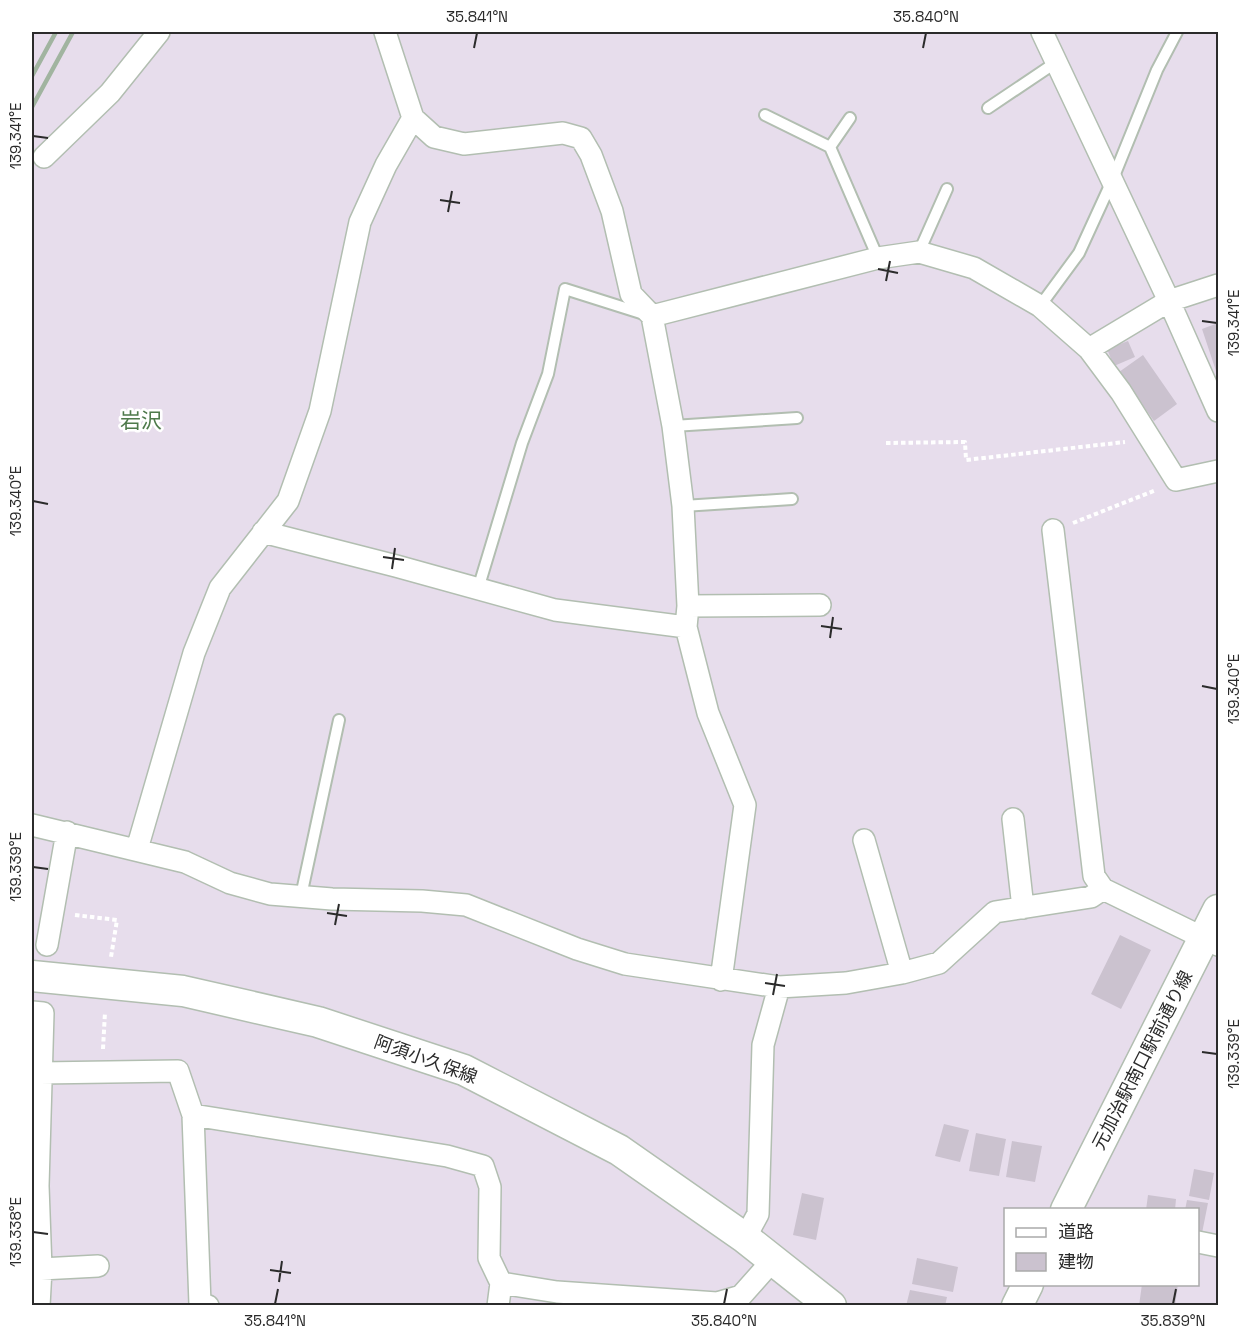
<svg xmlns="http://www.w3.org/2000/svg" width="1250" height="1337" font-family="'Space Grotesk','Noto Sans JP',sans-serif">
<rect width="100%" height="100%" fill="#e7ddec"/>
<!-- building -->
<path fill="#cbc2cf" d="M 1218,323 L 1218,377 L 1202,329 Z
M 1128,341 L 1135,357 L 1114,366 L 1107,349 Z
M 1143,355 L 1177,404 L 1154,421 L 1119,372 Z
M 1120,935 L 1151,950 L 1121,1009 L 1091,994 Z
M 944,1124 L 969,1130 L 960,1162 L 935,1156 Z
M 976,1133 L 1006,1139 L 999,1176 L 969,1171 Z
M 1012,1141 L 1042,1146 L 1035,1182 L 1006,1177 Z
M 1194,1169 L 1214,1173 L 1209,1200 L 1189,1196 Z
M 802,1193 L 824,1198 L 816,1240 L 793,1235 Z
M 1148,1195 L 1176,1199 L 1175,1210 L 1146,1210 Z
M 1187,1200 L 1208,1203 L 1202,1233 L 1198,1232 L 1198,1210 L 1185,1210 Z
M 917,1258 L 958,1267 L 953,1292 L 912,1284 Z
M 1142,1284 L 1178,1284 L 1175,1306 L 1139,1306 Z
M 910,1290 L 947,1297 L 945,1306 L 906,1306 Z"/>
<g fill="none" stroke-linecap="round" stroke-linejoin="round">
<!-- lane casing -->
<g stroke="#b2beb1" stroke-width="14">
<path id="lane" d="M 988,108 L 1055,63
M 765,115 L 830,147 L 850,118
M 830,147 L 878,258
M 919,252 L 947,189
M 1040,306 L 1079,253 L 1112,181 L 1157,70 L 1177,32
M 673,426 L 797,418
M 683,506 L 792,499
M 478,589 L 522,443 L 548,374 L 565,289 L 644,314
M 301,896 L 339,720"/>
</g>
<!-- street casing -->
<g stroke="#b2beb1" stroke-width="24">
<path id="street" d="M 1042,32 L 1169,301 L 1218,411
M 413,118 L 434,137 L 464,144 L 563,133 L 581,138 L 591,155 L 612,211 L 631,294 L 652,316
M 44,157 L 110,93 L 159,32
M 1089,349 L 1169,301 L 1218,285
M 1053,530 L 1094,876 L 1103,889 L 1218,945
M 263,532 L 396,566 L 555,610 L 686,627
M 688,606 L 820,605
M 1013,819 L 1023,908
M 32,825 L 185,862 L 230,883 L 270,894 L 332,899 L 422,901 L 466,905 L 577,949 L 625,964 L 779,987 L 846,983 L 902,973 L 939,963 L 995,912 L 1091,897 L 1103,889
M 864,840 L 902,973
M 137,849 L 194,653 L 220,588 L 288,501 L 320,411 L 360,222 L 386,165 L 413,118 L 385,32
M 47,945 L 67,832
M 721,980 L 745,805 L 708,713 L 686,627 L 688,606 L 683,506 L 673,426 L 652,316 L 878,258 L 919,252 L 974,268 L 1040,306 L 1089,349 L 1121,392 L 1176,480 L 1218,471
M 32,1012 L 43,1013 L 38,1186 L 41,1269 L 39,1306
M 40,1073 L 178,1071 L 193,1115 L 200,1304 L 208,1306
M 193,1115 L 447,1156 L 483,1166 L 490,1187 L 489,1258 L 501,1283 L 498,1306
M 745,1238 L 758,1214 L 763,1045 L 779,987
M 1198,1242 L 1218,1246
M 41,1269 L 98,1266
M 501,1283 L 557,1292 L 717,1303 L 741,1296 L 773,1260"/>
</g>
<!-- secondary casing -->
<g stroke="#b2beb1" stroke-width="33">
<path id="secondary" d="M 32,976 L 183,991 L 318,1022 L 464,1070 L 619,1150 L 745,1238 L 831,1306
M 1066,1210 L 1218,910
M 1017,1306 L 1028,1284"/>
</g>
<!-- path -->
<path stroke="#fff" stroke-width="4" stroke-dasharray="4.5 3" stroke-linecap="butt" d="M 886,443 L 965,442 L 966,460 L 1125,442
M 1073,523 L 1156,490
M 75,915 L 117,920 L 111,957
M 103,1049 L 105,1012"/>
<!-- lane -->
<use href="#lane" stroke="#fff" stroke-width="10"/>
<!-- street -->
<use href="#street" stroke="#fff" stroke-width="21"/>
<!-- secondary -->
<use href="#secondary" stroke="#fff" stroke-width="30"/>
<!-- rail -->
<path stroke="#a1b4a0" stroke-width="4.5" d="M 32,76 L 56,32
M 32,107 L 73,32"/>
</g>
<!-- ticks -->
<path fill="none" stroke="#2b2b2b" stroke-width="2" d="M 474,48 L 477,33M 923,48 L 926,33M 33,136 L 48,138M 440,200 L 460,203M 448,212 L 452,191M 878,269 L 898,273M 886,281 L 890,261M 1202,321 L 1217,323M 33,501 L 48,504M 383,557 L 404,560M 392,569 L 395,548M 821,626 L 842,629M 830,638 L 833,617M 1202,686 L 1217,689M 33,867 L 48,869M 327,913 L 347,916M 335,925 L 339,904M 765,983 L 785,986M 773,995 L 777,974M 1202,1052 L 1217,1054M 33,1232 L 48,1234M 270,1270 L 291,1273M 279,1282 L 282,1261M 275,1304 L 278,1289M 724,1304 L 727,1289M 1173,1304 L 1176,1289"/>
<g text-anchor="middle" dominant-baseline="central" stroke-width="5" stroke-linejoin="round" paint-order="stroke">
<!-- street labels -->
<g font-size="18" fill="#2b2b2b" stroke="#fff">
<text transform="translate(426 1059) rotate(20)">阿須小久保線</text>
<text transform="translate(1142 1060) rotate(-63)">元加治駅南口駅前通り線</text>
</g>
<!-- quarter labels -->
<g font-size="21" fill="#4f7a4c" stroke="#fff">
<text x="141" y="420">岩沢</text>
</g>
</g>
<!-- border -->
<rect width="1250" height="1337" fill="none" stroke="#ffffff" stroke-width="66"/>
<!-- legend -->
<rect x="1004" y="1208" width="195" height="78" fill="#ffffff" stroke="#aaaaaa" stroke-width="1.5"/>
<rect x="1016" y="1228" width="30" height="9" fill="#ffffff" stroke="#aaaaaa" stroke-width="1.5"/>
<text x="1058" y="1238" font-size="18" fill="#2b2b2b">道路</text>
<rect x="1016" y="1253" width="30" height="18" fill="#cbc2cf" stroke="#aaaaaa" stroke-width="1.5"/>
<text x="1058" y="1268" font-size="18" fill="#2b2b2b">建物</text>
<rect x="33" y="33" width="1184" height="1271" fill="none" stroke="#2b2b2b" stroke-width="2"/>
<g font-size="15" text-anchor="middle" fill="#2b2b2b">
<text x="477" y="22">35.841°N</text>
<text x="926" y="22">35.840°N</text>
<text transform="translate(16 136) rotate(-90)" y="5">139.341°E</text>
<text transform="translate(1234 323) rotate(-90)" y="5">139.341°E</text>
<text transform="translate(16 501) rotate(-90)" y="5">139.340°E</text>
<text transform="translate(1234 689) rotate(-90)" y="5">139.340°E</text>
<text transform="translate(16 867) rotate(-90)" y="5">139.339°E</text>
<text transform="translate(1234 1054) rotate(-90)" y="5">139.339°E</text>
<text transform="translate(16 1232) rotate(-90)" y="5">139.338°E</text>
<text x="275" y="1326">35.841°N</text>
<text x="724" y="1326">35.840°N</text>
<text x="1173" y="1326">35.839°N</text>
</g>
</svg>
